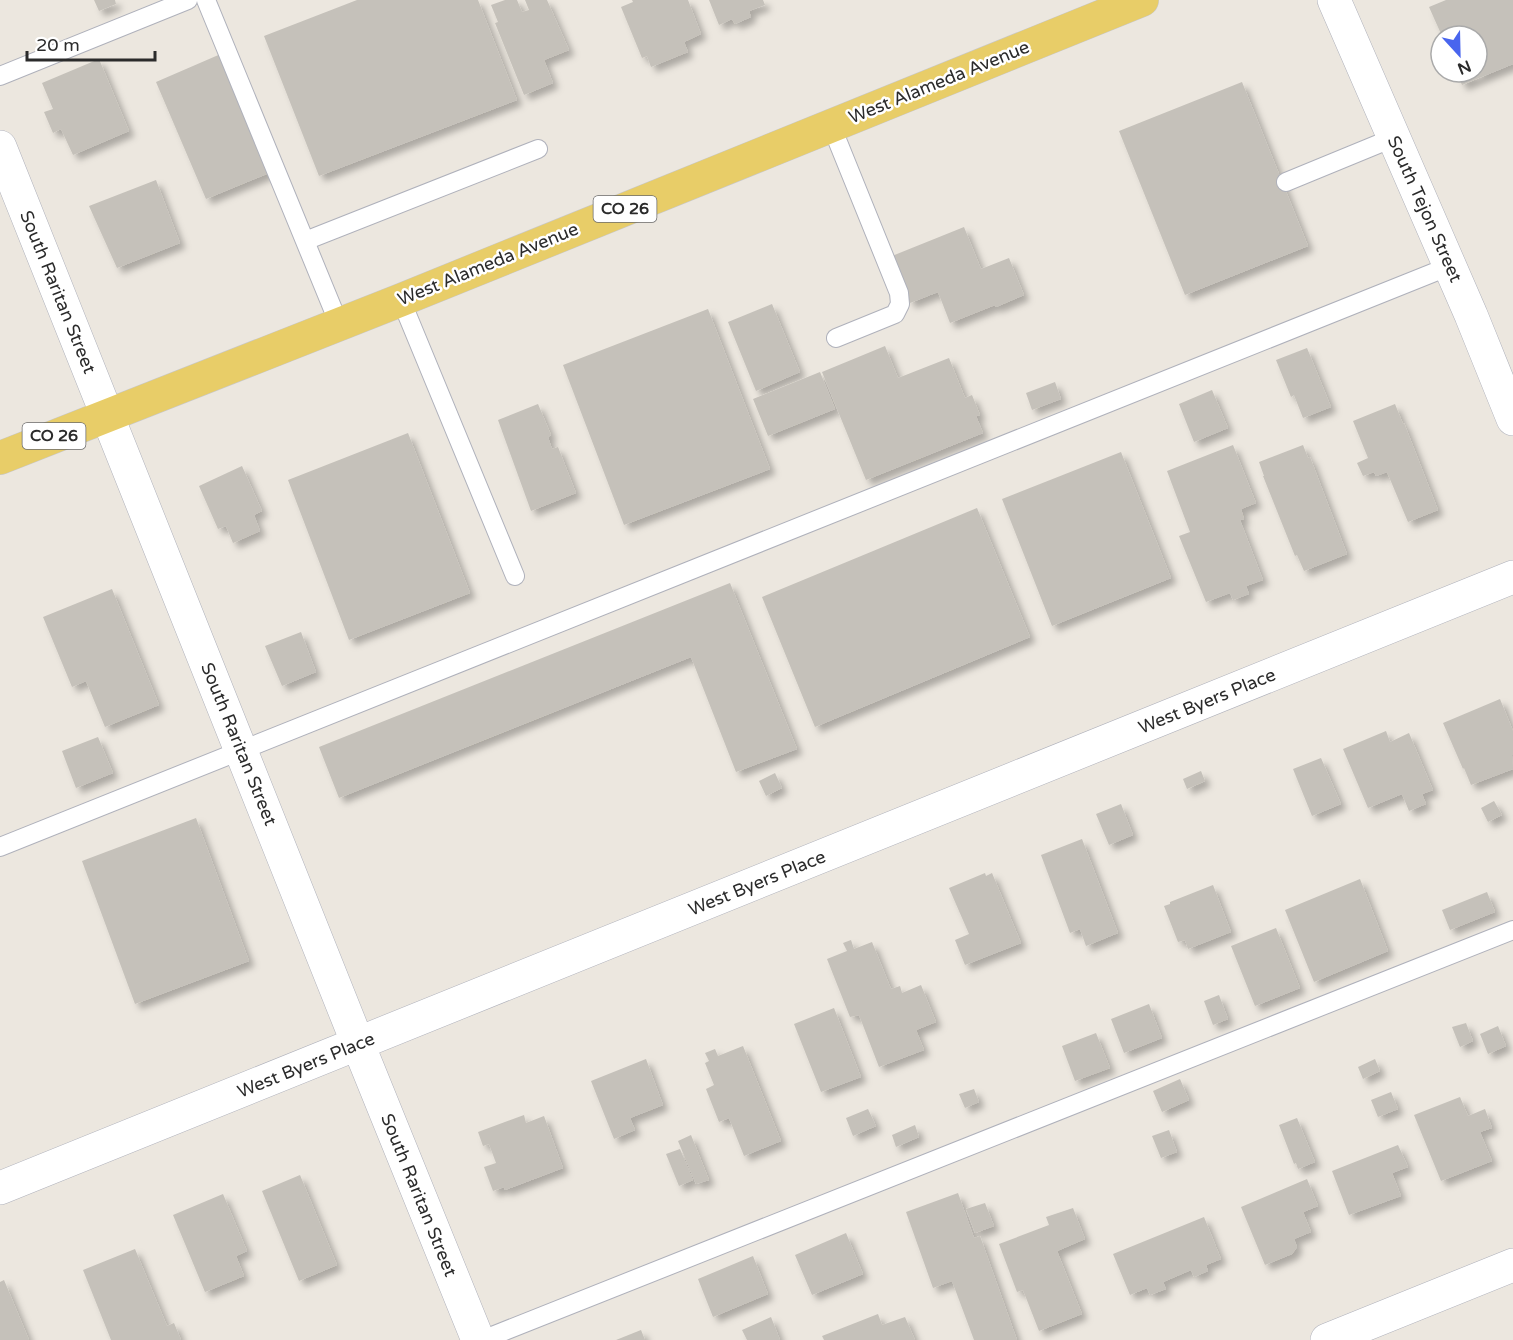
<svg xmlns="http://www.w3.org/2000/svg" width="1513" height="1340" font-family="'Varela Round',sans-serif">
<defs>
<filter id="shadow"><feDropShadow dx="5.5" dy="5.5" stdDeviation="3" flood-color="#0004"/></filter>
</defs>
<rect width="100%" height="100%" fill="#ece7df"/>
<!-- building -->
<path fill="#c5c1ba" filter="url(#shadow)" d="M 94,0 L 115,0 L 116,4 L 99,11 Z
M 357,0 L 478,0 L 517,100 L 319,176 L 264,36 Z
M 505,0 L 517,0 L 522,12 L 529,10 L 525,0 L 547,0 L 569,50 L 544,60 L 553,83 L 524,95 L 495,23 L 498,22 L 491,5 Z
M 632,0 L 688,0 L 701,34 L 684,42 L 688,52 L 651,67 L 647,56 L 642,58 L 621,7 L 633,2 Z
M 709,0 L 763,0 L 765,5 L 749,11 L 751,17 L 735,24 L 732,19 L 719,25 Z
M 1446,0 L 1513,0 L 1513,64 L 1462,85 L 1456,72 L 1477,72 L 1477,36 L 1442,36 L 1429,7 Z
M 223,53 L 274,171 L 206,199 L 156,82 Z
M 99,59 L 129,131 L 73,155 L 61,129 L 53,133 L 44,112 L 53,109 L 42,83 Z
M 1242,82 L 1308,246 L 1185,295 L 1119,131 Z
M 156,180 L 180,243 L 117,268 L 89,206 Z
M 964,227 L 981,269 L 1009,258 L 1024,295 L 996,307 L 995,305 L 950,323 L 938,292 L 910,303 L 892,256 Z
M 772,304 L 800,372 L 756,391 L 728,322 Z
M 708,309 L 770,469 L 624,525 L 563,365 Z
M 885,346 L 898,378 L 949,358 L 965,398 L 972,395 L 980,415 L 976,416 L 983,433 L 866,480 L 822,372 Z
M 1307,348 L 1331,407 L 1303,418 L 1294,395 L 1291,397 L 1276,360 Z
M 820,372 L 835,409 L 768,436 L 753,399 Z
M 1055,382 L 1061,399 L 1032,410 L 1026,393 Z
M 1212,390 L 1228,428 L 1194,442 L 1179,404 Z
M 538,404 L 551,435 L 548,437 L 552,449 L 558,447 L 576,493 L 531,511 L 498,420 Z
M 1395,404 L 1403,424 L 1404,423 L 1438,510 L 1408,522 L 1387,472 L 1376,476 L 1374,472 L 1363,476 L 1357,463 L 1368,458 L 1353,421 Z
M 408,433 L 470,593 L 349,640 L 288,480 Z
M 1233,445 L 1256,503 L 1241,509 L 1244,519 L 1240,520 L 1263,580 L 1246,586 L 1249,594 L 1233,600 L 1230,593 L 1206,602 L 1179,536 L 1190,532 L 1167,471 Z
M 1303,445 L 1308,458 L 1310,457 L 1347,554 L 1304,571 L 1297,555 L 1295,556 L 1263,476 L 1264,476 L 1259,462 Z
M 1121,452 L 1171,578 L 1052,626 L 1002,499 Z
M 242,466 L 262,511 L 254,515 L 260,531 L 233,543 L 226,526 L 218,529 L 199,486 Z
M 977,508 L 1030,637 L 815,727 L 762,597 Z
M 730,583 L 797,749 L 736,772 L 691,657 L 339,798 L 319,747 Z
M 112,589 L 159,705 L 105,727 L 86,681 L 72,687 L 43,617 Z
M 301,632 L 316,672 L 282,686 L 265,646 Z
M 1500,699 L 1513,731 L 1513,755 L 1512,755 L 1513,769 L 1471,785 L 1464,768 L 1463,769 L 1443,723 Z
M 1386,731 L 1390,742 L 1409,733 L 1433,790 L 1422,794 L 1426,804 L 1409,811 L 1402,794 L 1368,808 L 1343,749 Z
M 98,737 L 113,773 L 76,788 L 62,751 Z
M 1321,758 L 1341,804 L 1312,816 L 1293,769 Z
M 1201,771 L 1205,781 L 1187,789 L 1183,779 Z
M 775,773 L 782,788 L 766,796 L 759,781 Z
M 1494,801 L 1502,815 L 1488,822 L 1481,808 Z
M 1121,804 L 1133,835 L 1109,845 L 1096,814 Z
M 196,818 L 249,961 L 135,1004 L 82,861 Z
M 1082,839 L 1118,933 L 1086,946 L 1080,929 L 1070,933 L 1041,855 Z
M 985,873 L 986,876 L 992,873 L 1021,943 L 965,965 L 955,940 L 969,934 L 949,888 Z
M 1360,879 L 1388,951 L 1314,982 L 1285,910 Z
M 1213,885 L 1231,932 L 1188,949 L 1185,940 L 1178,942 L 1164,906 L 1170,904 L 1170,902 Z
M 1487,892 L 1495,912 L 1450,930 L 1442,910 Z
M 1276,928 L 1300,988 L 1255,1006 L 1231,946 Z
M 851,940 L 854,949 L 872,942 L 891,989 L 900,986 L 902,993 L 921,985 L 936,1022 L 916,1030 L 924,1050 L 879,1067 L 859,1015 L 850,1017 L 827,959 L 847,951 L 843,943 Z
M 1219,995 L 1228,1019 L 1213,1025 L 1204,1001 Z
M 1149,1004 L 1162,1038 L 1124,1053 L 1111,1019 Z
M 834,1008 L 861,1077 L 821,1092 L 794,1024 Z
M 1466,1023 L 1473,1041 L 1460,1047 L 1452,1027 Z
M 1498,1026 L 1506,1046 L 1488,1054 L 1480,1034 Z
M 1096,1033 L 1110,1068 L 1075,1081 L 1062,1046 Z
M 743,1046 L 781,1141 L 744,1156 L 729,1118 L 719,1122 L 706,1089 L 714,1085 L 705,1063 L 709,1061 L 705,1053 L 715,1049 L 718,1056 Z
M 646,1059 L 663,1105 L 630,1118 L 635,1130 L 614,1139 L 591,1081 Z
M 1375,1059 L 1380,1071 L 1363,1079 L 1358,1067 Z
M 1180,1079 L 1189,1100 L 1162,1112 L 1153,1091 Z
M 974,1089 L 979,1102 L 965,1108 L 959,1094 Z
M 1391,1092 L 1398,1109 L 1378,1117 L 1371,1100 Z
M 1460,1097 L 1468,1116 L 1485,1109 L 1492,1128 L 1480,1132 L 1492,1161 L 1441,1181 L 1414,1115 Z
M 868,1109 L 876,1126 L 853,1136 L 846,1118 Z
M 524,1115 L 526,1123 L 544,1116 L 563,1168 L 505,1190 L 504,1187 L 493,1191 L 484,1167 L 496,1163 L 489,1144 L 483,1146 L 478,1132 Z
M 1297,1118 L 1315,1162 L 1298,1169 L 1296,1163 L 1294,1164 L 1279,1125 Z
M 915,1125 L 919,1137 L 896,1147 L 892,1135 Z
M 1169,1130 L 1177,1152 L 1161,1158 L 1152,1136 Z
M 691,1135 L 709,1180 L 696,1184 L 678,1141 Z
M 1398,1145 L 1408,1167 L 1392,1173 L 1401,1196 L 1349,1215 L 1332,1171 Z
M 680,1149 L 693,1180 L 679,1186 L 666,1154 Z
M 300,1175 L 337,1265 L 299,1281 L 262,1191 Z
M 1307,1179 L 1318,1206 L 1303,1212 L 1311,1232 L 1294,1239 L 1297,1247 L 1292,1254 L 1265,1265 L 1241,1207 Z
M 958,1193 L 974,1238 L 980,1236 L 1017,1340 L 974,1340 L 952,1281 L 933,1288 L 906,1212 Z
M 223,1194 L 247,1251 L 236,1256 L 244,1276 L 205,1292 L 173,1215 Z
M 985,1203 L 994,1226 L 975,1233 L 966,1209 Z
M 1073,1208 L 1085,1239 L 1057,1251 L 1082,1314 L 1039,1331 L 1023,1290 L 1017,1292 L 999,1244 L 1049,1225 L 1046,1217 Z
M 1204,1217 L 1221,1259 L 1206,1265 L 1208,1271 L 1194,1277 L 1191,1270 L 1163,1282 L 1166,1289 L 1150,1295 L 1147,1288 L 1130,1295 L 1113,1254 Z
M 846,1233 L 863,1274 L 812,1295 L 795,1255 Z
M 135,1249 L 167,1326 L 174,1323 L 181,1340 L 111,1340 L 83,1270 Z
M 753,1256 L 768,1294 L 713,1317 L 698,1279 Z
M 4,1280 L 29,1340 L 0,1340 L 0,1282 Z
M 878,1314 L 882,1325 L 905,1317 L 915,1340 L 824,1340 L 822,1336 Z
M 771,1317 L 780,1340 L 747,1340 L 742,1330 Z
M 641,1330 L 645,1340 L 616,1340 Z"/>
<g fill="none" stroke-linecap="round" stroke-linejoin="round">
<!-- lane casing -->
<g stroke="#afb1bb" stroke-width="20">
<path id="lane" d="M 206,0 L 339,324
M 0,76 L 188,0
M 831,125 L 899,293 L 900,304 L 895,314 L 836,338
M 1286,182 L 1393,138
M 305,241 L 538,149
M 401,300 L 515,576
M 0,847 L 1450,266
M 482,1340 L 1513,930"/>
</g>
<!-- street casing -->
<g stroke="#afb1bb" stroke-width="34">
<path id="street" d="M 0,147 L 358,1044 L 478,1340
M 0,1188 L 1513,577
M 1327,1340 L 1513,1265"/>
</g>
<!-- secondary casing -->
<g stroke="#afb1bb" stroke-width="34">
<path id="secondary" d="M 1334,0 L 1471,315 L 1513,419"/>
</g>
<!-- primary casing -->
<g stroke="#c8c8c8" stroke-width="34">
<path id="primary" d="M 0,458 L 401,300 L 1142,0"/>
</g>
<!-- lane -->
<use href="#lane" stroke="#fff" stroke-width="18"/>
<!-- street -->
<use href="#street" stroke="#fff" stroke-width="33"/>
<!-- secondary -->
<use href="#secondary" stroke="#fff" stroke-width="33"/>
<!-- primary -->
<use href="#primary" stroke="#e8cd68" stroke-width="33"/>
</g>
<g text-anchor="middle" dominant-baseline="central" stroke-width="5" stroke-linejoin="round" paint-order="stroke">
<!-- shield labels -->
<g fill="#fff" stroke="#6b6b6b" stroke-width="1.5">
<rect x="593.5" y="196" width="63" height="26" rx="4.5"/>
<rect x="22.5" y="423" width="63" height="26" rx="4.5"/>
</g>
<g font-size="16" font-weight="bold" fill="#2b2b2b">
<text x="625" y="209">CO 26</text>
<text x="54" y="436">CO 26</text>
</g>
<!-- street labels -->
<g font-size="18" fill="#2b2b2b" stroke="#fff">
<text transform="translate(939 82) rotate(-22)">West Alameda Avenue</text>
<text transform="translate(1425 209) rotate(66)">South Tejon Street</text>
<text transform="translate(488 264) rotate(-22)">West Alameda Avenue</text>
<text transform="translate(58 292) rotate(68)">South Raritan Street</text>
<text transform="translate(1207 701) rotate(-22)">West Byers Place</text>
<text transform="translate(239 744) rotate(68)">South Raritan Street</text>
<text transform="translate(757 883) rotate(-22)">West Byers Place</text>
<text transform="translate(306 1065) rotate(-22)">West Byers Place</text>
<text transform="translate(419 1195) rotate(68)">South Raritan Street</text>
</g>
</g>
<!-- north arrow -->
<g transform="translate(1459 54) rotate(158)"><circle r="28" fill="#ffffff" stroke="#aaaaaa" stroke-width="1.5"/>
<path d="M0-4.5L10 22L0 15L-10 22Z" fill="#4965ee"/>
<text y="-9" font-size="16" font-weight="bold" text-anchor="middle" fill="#2b2b2b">N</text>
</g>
<!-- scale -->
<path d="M27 51v9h128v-9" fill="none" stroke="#2b2b2b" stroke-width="3"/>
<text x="36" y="51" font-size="18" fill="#2b2b2b" stroke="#ffffff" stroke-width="4.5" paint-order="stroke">20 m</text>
</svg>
